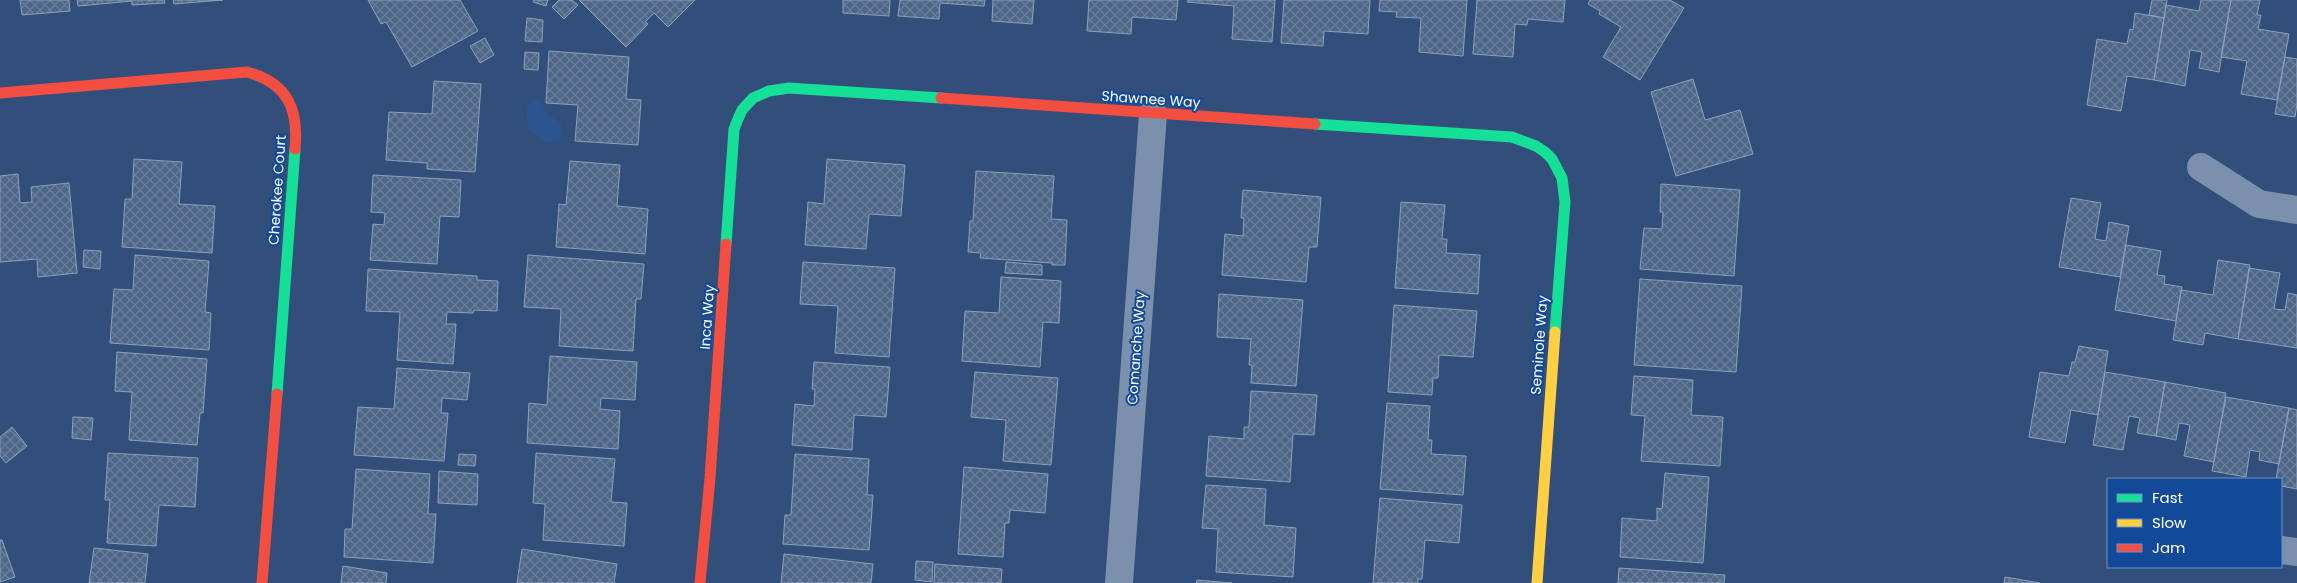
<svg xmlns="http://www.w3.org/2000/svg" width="2297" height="583" font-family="Poppins,sans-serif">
<defs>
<pattern id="building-cross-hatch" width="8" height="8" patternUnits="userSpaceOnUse" patternTransform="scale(1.25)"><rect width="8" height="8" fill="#4e6789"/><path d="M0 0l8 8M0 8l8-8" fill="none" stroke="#697e9b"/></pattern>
</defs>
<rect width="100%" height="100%" fill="#314f7a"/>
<!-- water -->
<path fill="#2c548e" d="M 533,100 L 540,100 L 547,114 L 561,123 L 563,134 L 559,141 L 548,143 L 528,130 L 526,108 Z"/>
<!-- building -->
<path fill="url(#building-cross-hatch)" stroke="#8fa0b9" d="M 20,0 L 69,0 L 70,11 L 22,15 Z
M 77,0 L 164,0 L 165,3 L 132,5 L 132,1 L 78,6 Z
M 173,0 L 223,0 L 174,4 Z
M 368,0 L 460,0 L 478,31 L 412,67 L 386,22 L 381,24 Z
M 534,0 L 548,0 L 546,6 L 533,2 Z
M 559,0 L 572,0 L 578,5 L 564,19 L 552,7 Z
M 579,0 L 695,0 L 668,27 L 654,13 L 645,22 L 648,24 L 626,47 Z
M 843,0 L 890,0 L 889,16 L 843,13 Z
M 900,0 L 985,0 L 984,6 L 940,3 L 939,19 L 898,16 Z
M 993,0 L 1034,0 L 1032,24 L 992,21 Z
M 1089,0 L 1178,0 L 1176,20 L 1132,17 L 1131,34 L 1087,31 Z
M 1188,0 L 1275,0 L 1272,42 L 1232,39 L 1234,6 L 1187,2 Z
M 1284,0 L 1370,0 L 1368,34 L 1324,31 L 1323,46 L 1281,43 Z
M 1380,0 L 1467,0 L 1463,56 L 1419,52 L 1421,18 L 1396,17 L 1397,12 L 1379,11 Z
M 1477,0 L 1565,0 L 1563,22 L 1528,19 L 1527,25 L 1515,24 L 1513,57 L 1473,54 Z
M 1590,0 L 1670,0 L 1684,8 L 1640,80 L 1603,57 L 1621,27 L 1599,14 L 1600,11 L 1588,4 Z
M 2152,0 L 2167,0 L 2164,18 L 2149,15 Z
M 2201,0 L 2231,0 L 2219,72 L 2199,68 L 2202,52 L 2190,50 L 2185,86 L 2154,80 L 2166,5 L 2199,11 Z
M 2231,0 L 2260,0 L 2257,15 L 2261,15 L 2258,29 L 2289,34 L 2277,100 L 2241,94 L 2247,61 L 2221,57 Z
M 2135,13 L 2164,18 L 2154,80 L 2127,76 L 2121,111 L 2087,105 L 2097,39 L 2127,44 L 2130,29 L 2133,30 Z
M 527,18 L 543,20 L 542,42 L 525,41 Z
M 485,38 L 494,55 L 480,63 L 470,46 Z
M 549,51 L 629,57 L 626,99 L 641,100 L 638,145 L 575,141 L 578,105 L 546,103 Z
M 525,52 L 539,53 L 538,70 L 524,69 Z
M 2285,57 L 2297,59 L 2297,104 L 2295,117 L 2275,114 Z
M 1693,79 L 1705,120 L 1740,110 L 1753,154 L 1676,176 L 1651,92 Z
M 434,81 L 481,84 L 475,172 L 427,169 L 427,163 L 386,160 L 389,112 L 432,114 Z
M 134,159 L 182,162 L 179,204 L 215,206 L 212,253 L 122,247 L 125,199 L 132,199 Z
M 827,159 L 905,165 L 901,216 L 869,214 L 866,249 L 805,245 L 808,202 L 824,204 Z
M 570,161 L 620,165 L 617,206 L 648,209 L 645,254 L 556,247 L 559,204 L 566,205 Z
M 976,171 L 1054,176 L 1051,219 L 1067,220 L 1065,265 L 1052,265 L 1052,263 L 980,258 L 981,253 L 968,252 L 970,221 L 973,221 Z
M 18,174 L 20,203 L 32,202 L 31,187 L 69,183 L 77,273 L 38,277 L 37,259 L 0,262 L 0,176 Z
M 373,175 L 461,180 L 459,217 L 440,216 L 437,264 L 370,260 L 373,224 L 384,225 L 385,213 L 371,212 Z
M 1661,184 L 1740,190 L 1734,276 L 1640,269 L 1644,228 L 1662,229 L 1663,212 L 1660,212 Z
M 1243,190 L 1321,197 L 1317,247 L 1309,247 L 1306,282 L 1222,275 L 1225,234 L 1243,236 L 1244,218 L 1241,218 Z
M 2071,198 L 2101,203 L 2095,239 L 2106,241 L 2109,222 L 2129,226 L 2120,277 L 2059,267 Z
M 1401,202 L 1445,205 L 1442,239 L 1447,239 L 1446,253 L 1480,255 L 1478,294 L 1395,288 Z
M 2126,245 L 2161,251 L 2157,275 L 2165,276 L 2164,284 L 2182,287 L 2176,321 L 2115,310 Z
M 84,250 L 101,251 L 100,269 L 83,267 Z
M 135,255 L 209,261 L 205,312 L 211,313 L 209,350 L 110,343 L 114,289 L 133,290 Z
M 528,255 L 644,264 L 641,299 L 636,299 L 633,351 L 559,346 L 561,309 L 524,307 Z
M 2218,260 L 2250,265 L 2238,339 L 2205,333 L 2203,345 L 2173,340 L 2181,290 L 2213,295 Z
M 803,262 L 895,268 L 889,357 L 835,353 L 838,306 L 800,304 Z
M 1006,262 L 1042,265 L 1042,275 L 1005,273 Z
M 2249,268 L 2280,273 L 2274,309 L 2285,310 L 2288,293 L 2297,295 L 2297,348 L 2238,339 Z
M 368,269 L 477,276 L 477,280 L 498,281 L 497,311 L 474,310 L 473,313 L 447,312 L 446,324 L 456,324 L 453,364 L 397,360 L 400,312 L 366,311 Z
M 1001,277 L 1061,281 L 1059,323 L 1043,322 L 1040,367 L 962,361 L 965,311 L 999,313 Z
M 1640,279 L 1742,286 L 1736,372 L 1634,365 Z
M 1219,294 L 1303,300 L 1296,386 L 1251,383 L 1252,365 L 1249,365 L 1251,339 L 1217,337 Z
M 1394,305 L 1477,311 L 1473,357 L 1439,355 L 1438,378 L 1433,378 L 1432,395 L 1388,392 Z
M 2079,346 L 2108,351 L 2098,415 L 2071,410 L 2065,443 L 2029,437 L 2040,372 L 2069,376 L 2072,362 L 2075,362 Z
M 117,352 L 207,359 L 203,413 L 200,413 L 197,445 L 129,440 L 132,392 L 115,391 Z
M 550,356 L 637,362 L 635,400 L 601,398 L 600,409 L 620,411 L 618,449 L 527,443 L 529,403 L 547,405 Z
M 814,362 L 890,367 L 886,417 L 854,415 L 852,450 L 792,445 L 795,404 L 814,406 L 815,389 L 812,389 Z
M 397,368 L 470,373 L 467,400 L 442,398 L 441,413 L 448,413 L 444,461 L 354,455 L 358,407 L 394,409 Z
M 975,372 L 1058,378 L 1051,465 L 1003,461 L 1006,420 L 971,417 Z
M 2105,372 L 2165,382 L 2156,436 L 2137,433 L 2140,418 L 2129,416 L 2123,450 L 2093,445 Z
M 1634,376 L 1693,380 L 1691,415 L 1723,417 L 1720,466 L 1641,461 L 1645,416 L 1631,415 Z
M 2165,382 L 2226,393 L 2214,462 L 2184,456 L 2190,425 L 2179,423 L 2176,440 L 2156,436 Z
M 1251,391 L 1317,395 L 1314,435 L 1293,434 L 1290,482 L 1206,476 L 1209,436 L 1244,439 L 1244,427 L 1249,427 Z
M 2226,397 L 2289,408 L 2279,464 L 2259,460 L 2260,452 L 2250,450 L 2246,477 L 2212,471 Z
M 1387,403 L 1430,406 L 1428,440 L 1432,440 L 1431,454 L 1466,456 L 1463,495 L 1380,489 Z
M 2289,408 L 2297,410 L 2297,489 L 2281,486 L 2281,479 L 2276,479 Z
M 73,417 L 93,418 L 91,440 L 72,438 Z
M 12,427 L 27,446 L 6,463 L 0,456 L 0,437 Z
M 108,453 L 198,458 L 195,507 L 159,505 L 156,546 L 107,543 L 110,500 L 105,500 Z
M 536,453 L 615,459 L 611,502 L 627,503 L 624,546 L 543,540 L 545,504 L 533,503 Z
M 459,454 L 476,455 L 475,466 L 458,465 Z
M 795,454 L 869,459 L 867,495 L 873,495 L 869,550 L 783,544 L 785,515 L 791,515 Z
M 964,467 L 1048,474 L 1045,513 L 1010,510 L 1009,523 L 1005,523 L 1003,557 L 958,554 Z
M 356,469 L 430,474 L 428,514 L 436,514 L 433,563 L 344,557 L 345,529 L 352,529 Z
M 439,471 L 478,474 L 477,505 L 438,503 Z
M 1665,473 L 1709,477 L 1703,563 L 1620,557 L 1622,518 L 1657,521 L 1657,508 L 1662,509 Z
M 1206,485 L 1266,489 L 1264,525 L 1296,528 L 1293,577 L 1216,572 L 1218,529 L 1202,528 Z
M 1380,498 L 1462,505 L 1459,543 L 1425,540 L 1422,579 L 1418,579 L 1418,583 L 1373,583 Z
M 0,540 L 2,540 L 15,577 L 0,582 Z
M 94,548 L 148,554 L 145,583 L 89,583 Z
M 522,549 L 617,564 L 614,583 L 517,583 Z
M 784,554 L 873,564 L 871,583 L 781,583 Z
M 916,561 L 933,562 L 932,582 L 915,580 Z
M 935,564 L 1002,569 L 1001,583 L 934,583 Z
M 343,566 L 387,573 L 386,583 L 341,583 Z
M 1619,568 L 1725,575 L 1724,583 L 1618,583 Z
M 2005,577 L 2040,583 L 2004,583 Z
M 1197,580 L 1232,583 L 1196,583 Z"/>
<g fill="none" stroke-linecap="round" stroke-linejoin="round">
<!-- street -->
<path stroke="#7b90ad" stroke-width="28" d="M 2201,167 L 2259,204 L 2297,210
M 2281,550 L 2297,552
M 1119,583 L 1153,114"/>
<!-- fast -->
<path stroke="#16e098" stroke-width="11" d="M 1315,124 L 1512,137 L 1536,146 L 1545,152 L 1552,159 L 1562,178 L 1565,202 L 1555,332
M 726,244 L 734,129 L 738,119 L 742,110 L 753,98 L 769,91 L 789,88 L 941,98
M 277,394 L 295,149"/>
<!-- slow -->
<path stroke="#ffcf43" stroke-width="11" d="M 1537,583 L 1555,332"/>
<!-- jam -->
<path stroke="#f24e42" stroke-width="11" d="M 0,93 L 247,72 C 287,83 299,108 295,149
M 941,98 L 1315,124
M 262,583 L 277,394
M 700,583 L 710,478 L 726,244"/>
</g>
<g text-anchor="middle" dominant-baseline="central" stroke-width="4" stroke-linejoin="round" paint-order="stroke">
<!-- street labels -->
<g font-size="14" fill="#fff" stroke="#124999">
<text transform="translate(1151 99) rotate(4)">Shawnee Way</text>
<text transform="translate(277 190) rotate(-86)">Cherokee Court</text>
<text transform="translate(707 317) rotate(-86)">Inca Way</text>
<text transform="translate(1539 345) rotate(-86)">Seminole Way</text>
<text transform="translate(1136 348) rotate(-86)">Comanche Way</text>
</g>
</g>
<!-- legend -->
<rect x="2107" y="478" width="175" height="90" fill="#124999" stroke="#7192c2"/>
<rect x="2117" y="494" width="25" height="8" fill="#16e098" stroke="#7192c2"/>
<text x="2152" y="503" font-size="15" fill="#ffffff">Fast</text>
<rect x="2117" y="519" width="25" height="8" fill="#ffcf43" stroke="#7192c2"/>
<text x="2152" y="528" font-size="15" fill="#ffffff">Slow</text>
<rect x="2117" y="544" width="25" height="8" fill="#f24e42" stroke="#7192c2"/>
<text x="2152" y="553" font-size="15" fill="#ffffff">Jam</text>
</svg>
